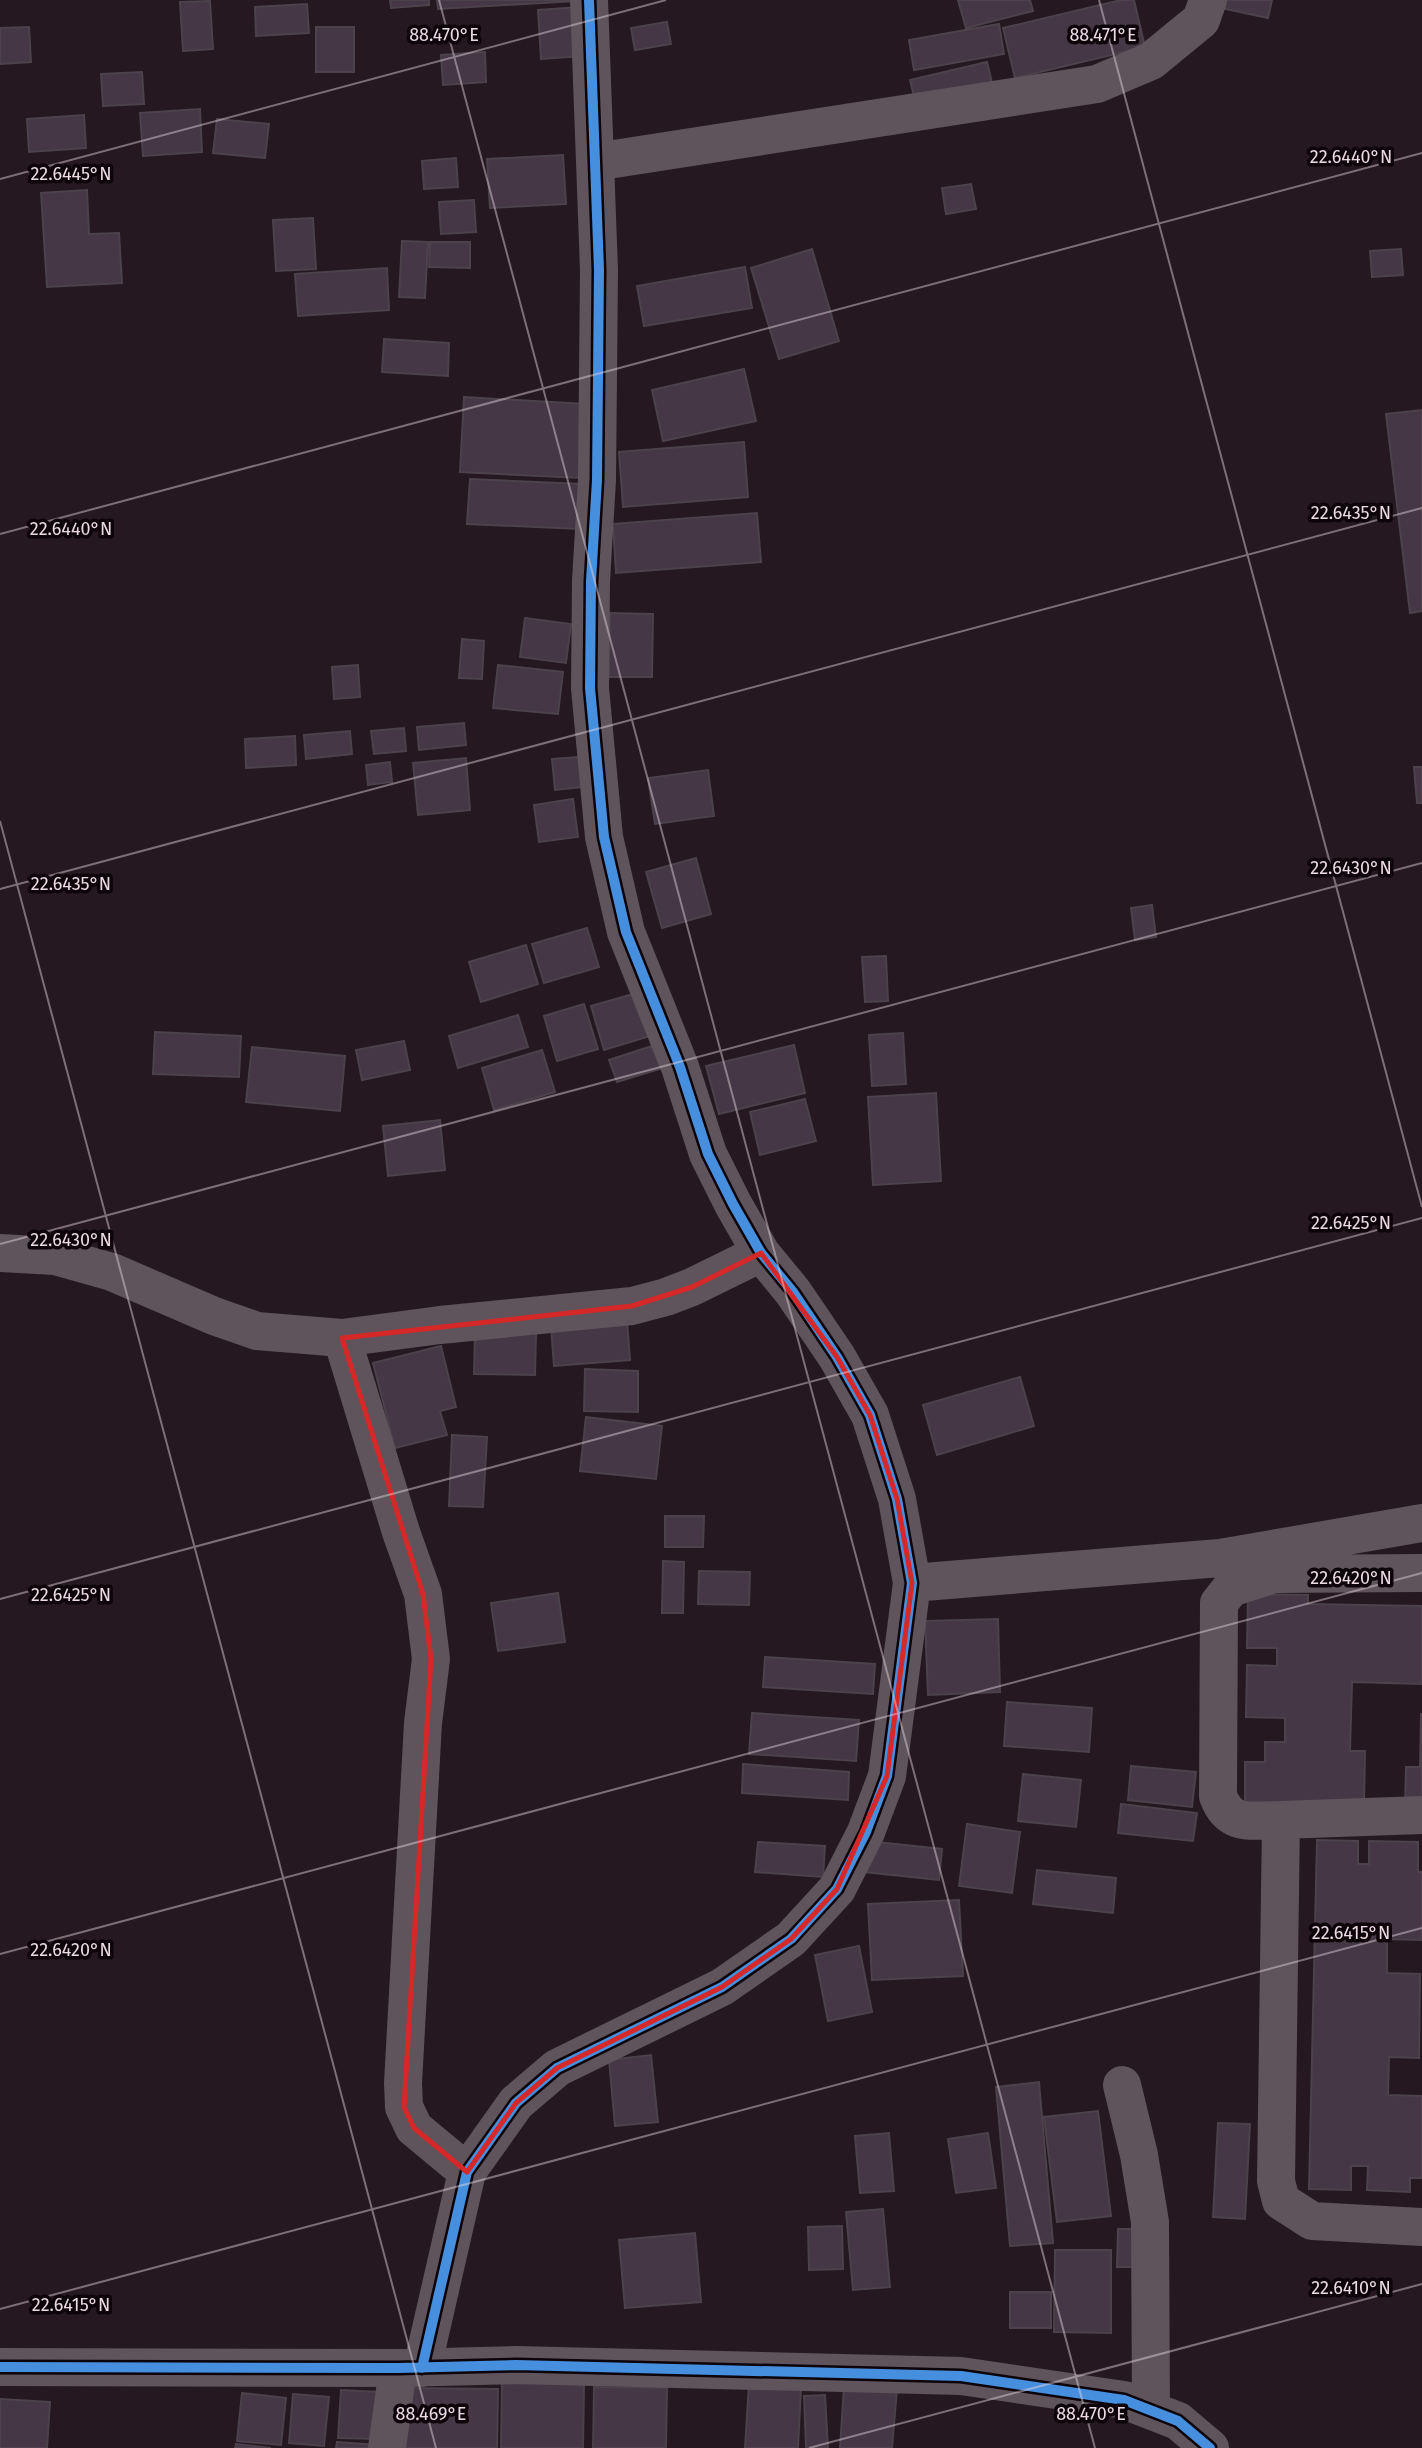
<svg xmlns="http://www.w3.org/2000/svg" width="1422" height="2448" font-family="'Fira Sans',sans-serif">
<rect width="100%" height="100%" fill="#251820"/>
<!-- building -->
<path fill="#453746" stroke="#4b424b" stroke-width="2" d="M 390,0 L 429,0 L 429,5 L 391,8 Z
M 437,0 L 576,0 L 576,1 L 438,9 Z
M 958,0 L 1030,0 L 1033,11 L 966,28 Z
M 1121,0 L 1134,0 L 1145,47 L 1015,78 L 1003,28 Z
M 1223,0 L 1272,0 L 1268,18 L 1221,8 Z
M 210,1 L 213,49 L 183,51 L 180,2 Z
M 307,4 L 309,33 L 256,36 L 255,7 Z
M 580,7 L 584,56 L 541,59 L 538,10 Z
M 667,22 L 671,44 L 635,50 L 631,28 Z
M 999,24 L 1004,54 L 914,70 L 909,40 Z
M 29,27 L 31,62 L 0,64 L 0,28 Z
M 316,27 L 354,27 L 354,72 L 316,72 Z
M 485,52 L 486,82 L 443,85 L 441,55 Z
M 987,62 L 994,91 L 917,109 L 910,80 Z
M 142,72 L 144,104 L 103,106 L 101,74 Z
M 200,109 L 202,152 L 143,156 L 140,113 Z
M 84,115 L 86,148 L 29,152 L 27,119 Z
M 217,119 L 269,124 L 265,158 L 213,153 Z
M 563,155 L 566,204 L 490,208 L 487,159 Z
M 456,158 L 458,187 L 424,189 L 422,161 Z
M 971,184 L 976,209 L 946,214 L 942,188 Z
M 87,190 L 89,234 L 119,233 L 122,283 L 47,287 L 41,193 Z
M 474,200 L 476,232 L 441,234 L 439,202 Z
M 313,218 L 316,269 L 276,271 L 273,220 Z
M 402,241 L 428,242 L 425,298 L 399,297 Z
M 430,242 L 470,242 L 470,268 L 429,267 Z
M 812,249 L 839,341 L 779,359 L 751,268 Z
M 1401,249 L 1403,275 L 1372,277 L 1370,251 Z
M 745,267 L 752,308 L 644,326 L 637,286 Z
M 387,268 L 389,310 L 298,316 L 295,274 Z
M 384,339 L 449,343 L 448,376 L 382,372 Z
M 744,369 L 756,421 L 663,441 L 652,390 Z
M 464,397 L 586,404 L 581,478 L 460,472 Z
M 1422,410 L 1422,611 L 1410,613 L 1386,414 Z
M 744,442 L 748,497 L 623,507 L 619,452 Z
M 470,479 L 582,484 L 580,529 L 467,524 Z
M 757,513 L 761,562 L 616,573 L 613,524 Z
M 610,613 L 653,614 L 652,677 L 609,677 Z
M 525,618 L 571,624 L 566,663 L 520,657 Z
M 462,639 L 484,641 L 482,679 L 459,678 Z
M 358,665 L 360,697 L 334,699 L 332,667 Z
M 498,665 L 563,672 L 558,714 L 493,708 Z
M 464,723 L 466,745 L 419,750 L 417,727 Z
M 404,728 L 406,751 L 374,754 L 371,731 Z
M 350,731 L 352,754 L 306,759 L 304,735 Z
M 295,736 L 296,765 L 246,768 L 245,739 Z
M 579,757 L 582,787 L 555,790 L 552,759 Z
M 466,758 L 470,810 L 418,815 L 413,763 Z
M 390,762 L 392,782 L 368,785 L 366,765 Z
M 1414,767 L 1422,767 L 1422,803 L 1417,803 Z
M 708,770 L 714,816 L 655,824 L 648,778 Z
M 573,799 L 578,837 L 539,842 L 534,805 Z
M 696,858 L 711,914 L 662,928 L 646,872 Z
M 1152,905 L 1156,937 L 1135,940 L 1131,908 Z
M 587,928 L 599,967 L 544,983 L 532,944 Z
M 526,945 L 538,984 L 481,1002 L 469,962 Z
M 886,956 L 888,1001 L 865,1002 L 862,957 Z
M 640,992 L 653,1035 L 604,1050 L 591,1006 Z
M 584,1004 L 598,1049 L 557,1061 L 544,1016 Z
M 518,1015 L 528,1047 L 458,1068 L 449,1036 Z
M 155,1032 L 241,1036 L 239,1077 L 153,1074 Z
M 903,1033 L 906,1084 L 872,1086 L 869,1035 Z
M 404,1041 L 410,1070 L 362,1080 L 356,1050 Z
M 661,1043 L 669,1066 L 617,1082 L 609,1060 Z
M 794,1045 L 805,1093 L 719,1114 L 706,1066 Z
M 252,1047 L 345,1056 L 340,1111 L 246,1102 Z
M 542,1050 L 555,1092 L 494,1110 L 482,1068 Z
M 936,1093 L 941,1181 L 873,1185 L 868,1097 Z
M 805,1099 L 816,1141 L 760,1155 L 750,1112 Z
M 440,1120 L 445,1170 L 388,1176 L 383,1126 Z
M 627,1320 L 630,1360 L 554,1366 L 551,1327 Z
M 475,1333 L 536,1333 L 535,1375 L 474,1374 Z
M 441,1346 L 456,1407 L 440,1411 L 447,1435 L 395,1448 L 373,1363 Z
M 585,1369 L 638,1371 L 638,1412 L 584,1411 Z
M 1020,1377 L 1034,1426 L 937,1455 L 923,1405 Z
M 586,1417 L 662,1426 L 656,1479 L 580,1471 Z
M 452,1435 L 487,1437 L 483,1507 L 449,1506 Z
M 665,1516 L 704,1516 L 703,1547 L 665,1547 Z
M 663,1561 L 684,1562 L 683,1613 L 662,1613 Z
M 699,1571 L 750,1572 L 749,1605 L 698,1604 Z
M 558,1593 L 565,1642 L 498,1651 L 491,1603 Z
M 1248,1594 L 1308,1595 L 1308,1604 L 1422,1606 L 1422,1684 L 1352,1682 L 1350,1751 L 1365,1751 L 1364,1804 L 1245,1802 L 1245,1762 L 1265,1762 L 1265,1742 L 1285,1742 L 1285,1718 L 1246,1717 L 1247,1665 L 1277,1666 L 1277,1648 L 1247,1648 Z
M 998,1619 L 1000,1692 L 928,1695 L 925,1621 Z
M 765,1657 L 875,1664 L 873,1694 L 763,1687 Z
M 1007,1702 L 1092,1708 L 1089,1752 L 1004,1746 Z
M 752,1713 L 859,1720 L 856,1761 L 749,1754 Z
M 1421,1713 L 1422,1805 L 1405,1804 L 1406,1767 L 1420,1767 Z
M 743,1764 L 849,1772 L 848,1800 L 742,1793 Z
M 1131,1766 L 1196,1772 L 1192,1807 L 1128,1800 Z
M 1023,1774 L 1081,1780 L 1076,1827 L 1018,1821 Z
M 1121,1804 L 1197,1813 L 1193,1841 L 1118,1833 Z
M 967,1824 L 1020,1832 L 1012,1893 L 959,1886 Z
M 1317,1840 L 1358,1841 L 1358,1864 L 1369,1864 L 1369,1841 L 1418,1842 L 1418,1872 L 1422,1872 L 1422,1940 L 1387,1939 L 1387,1973 L 1420,1974 L 1419,2058 L 1389,2057 L 1388,2095 L 1422,2096 L 1422,2178 L 1410,2178 L 1410,2192 L 1367,2190 L 1368,2166 L 1351,2166 L 1351,2190 L 1309,2189 Z
M 867,1841 L 942,1849 L 939,1880 L 864,1872 Z
M 758,1842 L 825,1846 L 823,1877 L 755,1872 Z
M 1037,1870 L 1116,1878 L 1113,1913 L 1033,1904 Z
M 959,1900 L 963,1976 L 872,1980 L 868,1904 Z
M 859,1946 L 872,2012 L 828,2021 L 815,1955 Z
M 651,2055 L 658,2122 L 615,2126 L 609,2060 Z
M 1039,2082 L 1053,2243 L 1010,2246 L 996,2087 Z
M 1098,2111 L 1111,2216 L 1057,2222 L 1044,2117 Z
M 1218,2123 L 1250,2124 L 1245,2219 L 1213,2217 Z
M 889,2133 L 894,2191 L 860,2193 L 855,2136 Z
M 988,2133 L 996,2188 L 956,2193 L 948,2139 Z
M 883,2209 L 890,2287 L 853,2290 L 846,2212 Z
M 842,2226 L 843,2269 L 809,2270 L 808,2227 Z
M 1118,2229 L 1137,2229 L 1136,2267 L 1117,2267 Z
M 695,2233 L 701,2302 L 625,2308 L 619,2240 Z
M 1055,2250 L 1111,2250 L 1111,2333 L 1054,2332 Z
M 1010,2292 L 1051,2292 L 1051,2328 L 1010,2328 Z
M 502,2383 L 584,2384 L 583,2448 L 501,2448 Z
M 749,2383 L 801,2387 L 798,2448 L 745,2448 Z
M 844,2386 L 897,2389 L 892,2448 L 840,2448 Z
M 594,2387 L 667,2388 L 666,2448 L 593,2448 Z
M 407,2388 L 498,2389 L 497,2448 L 405,2448 Z
M 341,2390 L 380,2392 L 377,2439 L 338,2438 Z
M 242,2393 L 286,2398 L 281,2445 L 237,2441 Z
M 293,2394 L 329,2397 L 324,2446 L 289,2443 Z
M 825,2395 L 828,2448 L 806,2448 L 804,2396 Z
M 0,2399 L 50,2402 L 47,2448 L 0,2448 Z
M 337,2442 L 378,2445 L 378,2448 L 336,2448 Z
M 236,2444 L 271,2448 L 235,2448 Z"/>
<g fill="none" stroke-linecap="round" stroke-linejoin="round">
<!-- minor -->
<path stroke="#5f545b" stroke-width="38" d="M 595,162 L 1097,84 L 1151,61 L 1201,20 L 1208,0
M 0,1253 L 55,1256 L 112,1272 L 214,1316 L 257,1331 L 342,1338 L 440,1325 L 632,1306 L 666,1297 L 692,1287 L 761,1253
M 342,1338 L 401,1532 L 423,1594 L 431,1659 L 423,1723 L 403,2083 L 404,2107 L 414,2128 L 467,2172
M 1422,1573 L 1274,1574 L 1231,1588 L 1219,1603 L 1218,1796 C 1230,1828 1252,1820 1281,1820 L 1276,2181 L 1281,2201 L 1312,2221 L 1422,2227
M 912,1583 L 1220,1558 L 1422,1523
M 1281,1820 L 1422,1815
M 1122,2085 L 1139,2155 L 1150,2222 L 1151,2410
M 0,2367 L 398,2368 L 516,2365 L 961,2376 L 1124,2400 L 1178,2421 L 1210,2448
M 422,2368 L 467,2172 L 516,2103 L 557,2068 L 722,1987 L 791,1939 L 837,1889 L 866,1832 L 887,1776 L 912,1583 L 897,1499 L 870,1415 L 837,1357 L 793,1292 L 761,1253 L 733,1204 L 708,1154 L 680,1067 L 626,932 L 604,837 L 590,688 L 591,581 L 597,480 L 599,270 L 589,0
M 387,2448 L 398,2368"/>
<!-- cycleway casing -->
<g stroke="#0c0408" stroke-width="15">
<path id="cycleway" d="M 0,2367 L 398,2368 L 516,2365 L 961,2376 L 1124,2400 L 1178,2421 L 1210,2448
M 422,2368 L 467,2172 L 516,2103 L 557,2068 L 722,1987 L 791,1939 L 837,1889 L 866,1832 L 887,1776 L 912,1583 L 897,1499 L 870,1415 L 837,1357 L 793,1292 L 761,1253 L 733,1204 L 708,1154 L 680,1067 L 626,932 L 604,837 L 590,688 L 591,581 L 597,480 L 599,270 L 589,0"/>
</g>
<!-- cycleway -->
<use href="#cycleway" stroke="#468fdf" stroke-width="10"/>
</g>
<!-- marked area -->
<path fill="none" stroke="#d62828" stroke-width="5" stroke-linejoin="round" d="M 761,1253 L 837,1357 L 870,1415 L 897,1499 L 912,1583 L 887,1776 L 837,1889 L 791,1939 L 722,1987 L 557,2068 L 516,2103 L 467,2172 L 414,2128 L 404,2107 L 431,1659 L 423,1594 L 342,1338 L 632,1306 L 692,1287 Z"/>
<!-- ticks -->
<path fill="none" stroke="#ebd9e3" stroke-width="2" stroke-opacity="0.45" d="M 439,0 L 1095,2448M 1099,0 L 1422,1207M 0,179 L 666,0M 0,534 L 1422,153M 0,821 L 436,2448M 0,889 L 1422,508M 0,1244 L 1422,863M 0,1599 L 1422,1218M 0,1954 L 1422,1573M 0,2309 L 1422,1928M 809,2448 L 1422,2284"/>
<g font-size="18" text-anchor="middle" fill="#ebd9e3" stroke="#0c0408" stroke-width="7" stroke-linejoin="round" paint-order="stroke">
<text x="444" y="41">88.470°E</text>
<text x="1103" y="41">88.471°E</text>
<text x="1351" y="163">22.6440°N</text>
<text x="71" y="180">22.6445°N</text>
<text x="1351" y="519">22.6435°N</text>
<text x="71" y="535">22.6440°N</text>
<text x="1351" y="874">22.6430°N</text>
<text x="71" y="890">22.6435°N</text>
<text x="1351" y="1229">22.6425°N</text>
<text x="71" y="1246">22.6430°N</text>
<text x="1351" y="1584">22.6420°N</text>
<text x="71" y="1601">22.6425°N</text>
<text x="1351" y="1939">22.6415°N</text>
<text x="71" y="1956">22.6420°N</text>
<text x="1351" y="2294">22.6410°N</text>
<text x="71" y="2311">22.6415°N</text>
<text x="431" y="2420">88.469°E</text>
<text x="1091" y="2420">88.470°E</text>
</g>
</svg>
